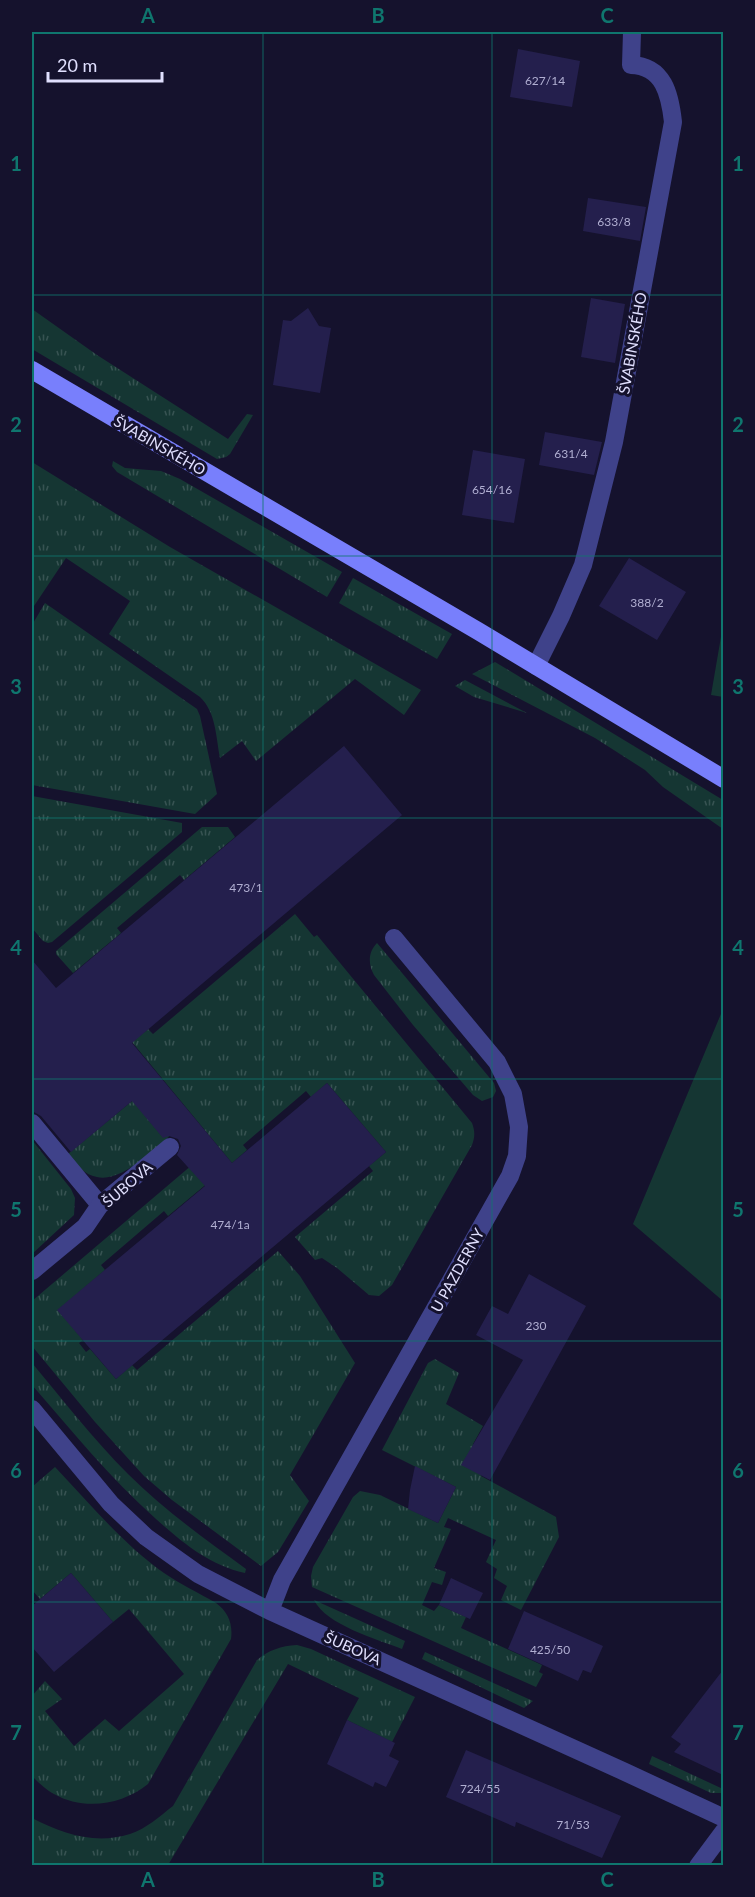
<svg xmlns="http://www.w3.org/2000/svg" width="755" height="1897" font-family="Lato,sans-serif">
<defs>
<pattern id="grass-tufts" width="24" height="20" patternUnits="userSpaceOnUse" patternTransform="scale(1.5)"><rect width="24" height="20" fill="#153633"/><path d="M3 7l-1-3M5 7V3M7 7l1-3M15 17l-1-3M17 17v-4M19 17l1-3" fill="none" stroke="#375352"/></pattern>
</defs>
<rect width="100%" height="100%" fill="#15122d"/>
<!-- grass -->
<path fill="url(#grass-tufts)" d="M 32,309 L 97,355 L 228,439 L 247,414 L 253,415 L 230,454 L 226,457 L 217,459 L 32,349 Z
M 113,461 L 125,468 L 161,471 L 180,479 L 342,572 L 327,597 L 117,472 L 112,466 Z
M 32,462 L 170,547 L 421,690 L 404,715 L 355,679 L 256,761 L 242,741 L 220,758 C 216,737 216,712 200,697 L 109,634 L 130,601 L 66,558 L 32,609 Z
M 353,578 L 452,634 L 437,659 L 339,603 Z
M 45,603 L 197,709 L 200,716 L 217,794 L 195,814 L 32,785 L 32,625 Z
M 495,662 L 723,800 L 723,829 L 663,787 L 645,770 L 595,738 L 472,674 Z
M 465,680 L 527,713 L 474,697 L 455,686 Z
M 32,796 L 182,823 L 182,832 L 52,942 L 48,943 L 43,941 L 32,928 Z
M 202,827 L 228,827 L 235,837 L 184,880 L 180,875 L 117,928 L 121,933 L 73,973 L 56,954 L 56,951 Z
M 295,914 L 314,937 L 317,935 L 472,1123 C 475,1131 475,1137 472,1145 L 392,1285 L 379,1296 L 369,1295 L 337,1268 L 322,1258 L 315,1260 L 295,1237 L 373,1171 L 369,1166 L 386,1152 L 327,1083 L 311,1097 L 306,1091 L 243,1145 L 247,1150 L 232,1163 L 132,1042 L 148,1029 L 153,1034 Z
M 377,943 L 494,1083 L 496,1091 L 493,1097 L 482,1101 L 473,1095 L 413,1025 L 374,975 C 368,964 368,952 377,943 Z
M 143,1092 L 175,1131 C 157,1147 122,1183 97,1177 C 84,1175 76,1164 68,1154 Z
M 32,1140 L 71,1189 L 75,1198 L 74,1215 L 32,1254 Z
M 199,1159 L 215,1177 L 168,1216 L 164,1211 L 101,1265 L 105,1270 L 58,1310 L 83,1340 L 79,1343 L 86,1352 L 90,1349 L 116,1379 L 132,1365 L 137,1370 L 278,1251 L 300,1276 L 355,1363 L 290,1475 L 309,1501 L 278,1552 L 261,1566 L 172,1500 L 144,1476 L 95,1422 L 32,1346 L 32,1301 Z
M 435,1359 L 459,1373 L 446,1404 L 483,1426 L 473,1444 L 492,1456 L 481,1476 L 556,1517 L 559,1537 L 521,1610 L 501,1600 L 507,1586 L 494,1578 L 497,1569 L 486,1562 L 496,1540 L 448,1518 L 444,1527 L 451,1529 L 434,1568 L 446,1572 L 442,1585 L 432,1582 L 422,1605 L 434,1611 L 439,1605 L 466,1617 L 461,1628 L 542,1665 L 539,1672 L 543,1674 L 536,1687 L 312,1587 L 311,1576 L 313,1567 L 353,1497 L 360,1491 L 380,1495 L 438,1523 L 456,1487 L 382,1450 L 428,1363 Z
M 32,1363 C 63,1400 93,1439 128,1474 C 164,1510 205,1539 246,1569 L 245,1573 C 209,1565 183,1543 156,1519 C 110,1478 72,1431 32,1385 Z
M 55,1467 C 89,1503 124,1545 164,1573 C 180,1584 199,1593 216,1603 C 228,1612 233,1623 231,1639 L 148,1784 C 122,1805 84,1811 54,1794 C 46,1790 38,1782 32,1776 L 32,1696 L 45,1681 L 62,1699 L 45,1711 L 74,1746 L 105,1719 L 119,1731 L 184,1674 L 129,1609 L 113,1622 L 71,1573 L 40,1599 L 32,1590 L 32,1487 Z
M 314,1600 L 405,1641 L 402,1649 C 377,1639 326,1625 314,1600 Z
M 297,1645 L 311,1649 L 415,1697 L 392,1742 L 347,1720 L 359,1698 L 288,1664 L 168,1865 L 32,1865 L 32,1818 C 63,1834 95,1845 130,1834 C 146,1829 160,1816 173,1806 L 257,1660 C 269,1650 281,1646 297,1645 Z
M 425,1652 L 533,1701 L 524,1708 L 422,1659 Z
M 652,1756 L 723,1789 L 723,1793 L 711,1793 L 649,1764 Z"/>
<!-- park -->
<path fill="#153633" d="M 723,625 L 724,697 L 723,697 L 711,695 Z
M 723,1009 L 723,1301 L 633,1224 Z"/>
<!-- building -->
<path fill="#241f4d" d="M 518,49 L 580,61 L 572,107 L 510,97 Z
M 588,198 L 646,207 L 640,241 L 583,231 Z
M 591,298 L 625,304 L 615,363 L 581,357 Z
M 308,308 L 319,326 L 331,328 L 320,393 L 273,385 L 283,320 L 291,321 Z
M 545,432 L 602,442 L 594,475 L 539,465 Z
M 473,450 L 525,459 L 514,523 L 462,515 Z
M 629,558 L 686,592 L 657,640 L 599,606 Z
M 344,746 L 402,815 L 132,1043 L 232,1163 L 327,1083 L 386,1152 L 116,1379 L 57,1310 L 205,1186 L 177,1155 L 181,1146 L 178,1139 L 169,1136 L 163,1138 L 132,1101 L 71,1152 L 41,1116 L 32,1111 L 32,960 L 56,988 Z
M 529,1274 L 586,1306 L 490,1480 L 461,1465 L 523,1360 L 476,1335 L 492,1306 L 508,1314 Z
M 415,1466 L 456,1487 L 438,1523 L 408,1509 L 410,1490 Z
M 71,1573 L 113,1622 L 54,1672 L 32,1647 L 32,1606 Z
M 451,1578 L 483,1593 L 470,1619 L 439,1605 Z
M 524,1611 L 603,1646 L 591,1673 L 583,1670 L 578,1681 L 508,1649 Z
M 723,1670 L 723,1775 L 674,1752 L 681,1744 L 671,1737 Z
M 347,1720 L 395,1743 L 389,1756 L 399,1761 L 386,1787 L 375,1782 L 373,1787 L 327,1764 Z
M 466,1750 L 621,1816 L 602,1858 L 516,1822 L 515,1827 L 446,1797 Z"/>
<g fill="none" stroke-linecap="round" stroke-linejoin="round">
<!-- lane -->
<path stroke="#3f428a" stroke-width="18" d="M 32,1123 L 100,1205"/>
<!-- street -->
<path stroke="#3f428a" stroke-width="18" d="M 536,666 L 561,616 L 583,565 L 614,442 L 673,122 C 670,95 664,66 631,65 L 632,32
M 32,1271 L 85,1227 L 100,1205 L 170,1147
M 32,1409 L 111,1504 L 146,1537 L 198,1574 L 270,1611 L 625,1772 L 724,1818
M 270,1611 L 282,1580 L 510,1176 L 517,1156 L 519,1127 L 513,1094 L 497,1062 L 394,938
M 698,1866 L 724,1831"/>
<!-- secondary -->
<path stroke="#787ffc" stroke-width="18" d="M 32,370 L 478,631 L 724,779"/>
</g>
<!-- grid -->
<path fill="none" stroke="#0f766e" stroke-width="1.5" stroke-opacity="0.55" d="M 263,32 L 263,1866M 492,32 L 492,1866M 32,295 L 724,295M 32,556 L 724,556M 32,818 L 724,818M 32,1079 L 724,1079M 32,1341 L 724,1341M 32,1602 L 724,1602"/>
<g text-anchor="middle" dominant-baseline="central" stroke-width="6" stroke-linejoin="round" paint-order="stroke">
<!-- number labels -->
<g font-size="12" fill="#b1afd2">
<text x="545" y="80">627/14</text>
<text x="614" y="221">633/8</text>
<text x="571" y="453">631/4</text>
<text x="492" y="489">654/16</text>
<text x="647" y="602">388/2</text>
<text x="246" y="887">473/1</text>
<text x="230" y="1224">474/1a</text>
<text x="536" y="1325">230</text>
<text x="550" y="1649">425/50</text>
<text x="480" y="1788">724/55</text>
<text x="573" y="1824">71/53</text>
</g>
<!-- street labels -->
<g font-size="15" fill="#e0dffe" stroke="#15122d">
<text transform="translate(632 343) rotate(-80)">ŠVABINSKÉHO</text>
<text transform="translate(160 445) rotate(30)">ŠVABINSKÉHO</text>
<text transform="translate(127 1184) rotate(-41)">ŠUBOVA</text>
<text transform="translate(457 1270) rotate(-61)">U PAZDERNY</text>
<text transform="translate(353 1648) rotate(24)">ŠUBOVA</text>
</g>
</g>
<!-- border -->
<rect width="755" height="1897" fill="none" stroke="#15122d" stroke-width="66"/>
<!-- scale -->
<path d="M48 72v9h114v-9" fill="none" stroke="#e0dffe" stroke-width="3"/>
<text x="57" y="72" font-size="18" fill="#e0dffe" stroke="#15122d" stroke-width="4.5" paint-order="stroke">20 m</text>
<rect x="33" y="33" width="689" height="1831" fill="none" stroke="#0f766e" stroke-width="2"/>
<g font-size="20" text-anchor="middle" font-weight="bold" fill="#0f766e">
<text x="148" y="23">A</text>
<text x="378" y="23">B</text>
<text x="607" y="23">C</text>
<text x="16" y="171">1</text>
<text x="738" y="171">1</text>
<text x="16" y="432">2</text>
<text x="738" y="432">2</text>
<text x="16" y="694">3</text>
<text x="738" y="694">3</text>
<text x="16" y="955">4</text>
<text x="738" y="955">4</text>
<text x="16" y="1217">5</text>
<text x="738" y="1217">5</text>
<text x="16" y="1478">6</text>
<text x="738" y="1478">6</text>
<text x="16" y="1740">7</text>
<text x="738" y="1740">7</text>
<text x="148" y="1887">A</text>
<text x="378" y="1887">B</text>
<text x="607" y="1887">C</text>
</g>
</svg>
